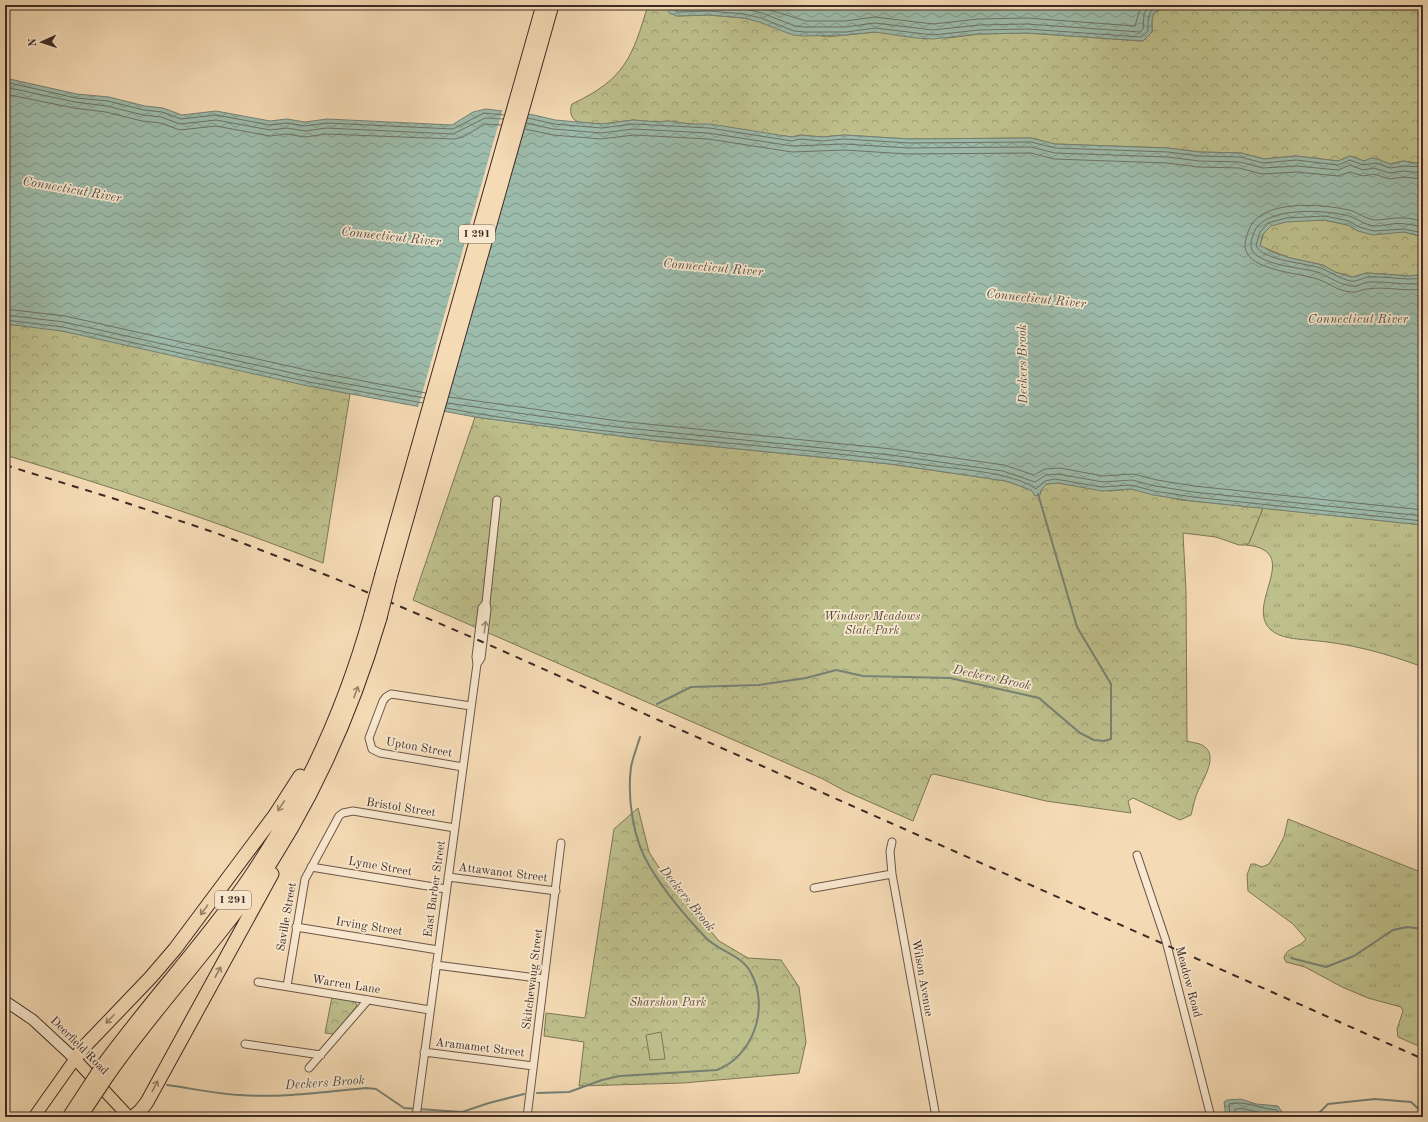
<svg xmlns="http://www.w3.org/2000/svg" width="1428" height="1122" font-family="'Old Standard TT',serif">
<defs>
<pattern id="grass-tufts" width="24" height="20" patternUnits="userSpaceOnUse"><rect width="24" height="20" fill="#bec08c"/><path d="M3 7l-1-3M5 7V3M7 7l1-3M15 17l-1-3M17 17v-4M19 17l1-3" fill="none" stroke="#9c9c72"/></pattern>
<pattern id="forest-crowns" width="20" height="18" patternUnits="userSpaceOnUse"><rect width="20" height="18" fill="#bec08c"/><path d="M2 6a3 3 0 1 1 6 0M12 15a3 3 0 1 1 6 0" fill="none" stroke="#9c9c72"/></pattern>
<pattern id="water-waves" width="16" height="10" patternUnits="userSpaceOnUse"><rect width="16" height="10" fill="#9dbbaa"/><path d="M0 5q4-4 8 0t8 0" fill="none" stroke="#81988a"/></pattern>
</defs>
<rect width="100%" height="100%" fill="#f5dbb5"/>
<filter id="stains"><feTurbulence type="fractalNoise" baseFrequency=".005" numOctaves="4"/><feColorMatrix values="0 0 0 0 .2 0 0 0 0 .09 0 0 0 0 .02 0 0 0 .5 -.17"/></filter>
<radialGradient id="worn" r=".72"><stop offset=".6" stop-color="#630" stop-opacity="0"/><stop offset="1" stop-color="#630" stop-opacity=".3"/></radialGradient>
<!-- grass -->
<path fill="url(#grass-tufts)" stroke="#7e7658" d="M 1263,508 L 1423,525 L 1423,667 C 1385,653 1349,643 1308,640 C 1296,639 1280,638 1271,630 C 1243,605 1305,551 1246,545 L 1249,543 Z
M 1288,819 L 1423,873 L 1423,1048 L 1398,1037 L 1397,1029 L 1403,1011 L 1401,1007 L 1368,998 L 1342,987 L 1305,967 L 1286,962 L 1284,958 C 1286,947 1300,948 1306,939 L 1293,924 L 1248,891 L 1247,875 L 1251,864 L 1255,864 L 1262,867 L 1269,864 L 1275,854 L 1284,837 Z"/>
<!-- forest -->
<path fill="url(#forest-crowns)" stroke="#7e7658" d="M 648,5 L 668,5 L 677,16 L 709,15 L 744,18 L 826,37 L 875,32 L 948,38 L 979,34 L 1027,33 L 1143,41 L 1152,32 L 1152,20 L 1154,13 L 1167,5 L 1423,5 L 1423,164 L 1403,161 L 1390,164 L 1377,159 L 1364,161 L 1350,156 L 1338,161 L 1296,156 L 1264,159 L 1241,153 L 1199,152 L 1168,148 L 1055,144 L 1031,138 L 909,139 L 844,135 L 822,137 L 800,135 L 792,137 L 668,121 L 657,122 L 633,120 L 602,124 L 577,122 C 571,118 569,111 572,104 C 625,79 632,58 648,5 Z
M 1324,220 L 1348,225 L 1358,231 L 1404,232 L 1423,237 L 1423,274 L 1411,276 L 1367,273 L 1353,277 L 1335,272 L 1323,265 L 1290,258 L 1260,246 C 1262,238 1263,231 1270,226 C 1281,219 1311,221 1324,220 Z
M 5,324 L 46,328 L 83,335 L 350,394 L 323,563 C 218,522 113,487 5,455 Z
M 475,417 L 658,441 L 890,464 L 1006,481 L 1031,490 L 1040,495 L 1041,490 L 1047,484 L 1058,483 L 1110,491 L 1131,489 L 1181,500 L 1263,508 L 1249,543 L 1246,545 L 1239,545 L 1216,537 L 1183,533 L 1186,591 L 1187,741 C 1193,743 1201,743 1205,747 C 1219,758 1200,784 1196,796 C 1194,802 1193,808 1191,815 L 1180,820 L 1133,798 L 1128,801 L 1131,813 L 1046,801 L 934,774 L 931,775 L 913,821 L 845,791 L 823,779 L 413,600 Z
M 638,808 L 649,852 L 665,877 L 719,941 L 748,958 L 781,960 L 799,987 L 806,1042 L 799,1073 L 683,1083 L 579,1086 L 584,1042 L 544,1036 L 546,1013 L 585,1018 L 614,829 Z
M 332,997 L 355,1001 L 357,1006 L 334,1034 L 325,1033 Z"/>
<!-- pitch -->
<path fill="#bec08c" stroke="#7e7658" d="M 661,1032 L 665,1059 L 650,1060 L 646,1035 Z"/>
<!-- water -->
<path fill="url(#water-waves)" stroke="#778175" d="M 668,5 L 1167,5 L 1154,13 L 1152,20 L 1152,32 L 1143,41 L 1027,33 L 979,34 L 933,39 L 916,38 L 875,32 L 846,35 L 804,36 L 793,35 L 759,22 L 744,18 L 709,15 L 677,16 L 669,13 Z
M 5,78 L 77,94 L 109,97 L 145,106 L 163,108 L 182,115 L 216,111 L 270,121 L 287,119 L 305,122 L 327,119 L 452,125 L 473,112 L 486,109 L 534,115 L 555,120 L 602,124 L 633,120 L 657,122 L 668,121 L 689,124 L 710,124 L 792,137 L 800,135 L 822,137 L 844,135 L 909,139 L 1031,138 L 1055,144 L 1168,148 L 1199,152 L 1241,153 L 1264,159 L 1296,156 L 1338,161 L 1350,156 L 1364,161 L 1371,158 L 1377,159 L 1390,164 L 1403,161 L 1423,164 L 1423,237 L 1404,232 L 1373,235 L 1358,231 L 1348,225 L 1324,220 L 1286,222 L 1271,226 L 1263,234 L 1260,245 L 1272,252 L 1290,258 L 1323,265 L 1335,272 L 1352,277 L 1367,273 L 1411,276 L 1423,274 L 1423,525 L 1192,501 L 1153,495 L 1131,489 L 1102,491 L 1058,483 L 1047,484 L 1041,490 L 1040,495 L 1035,496 L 1031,490 L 1006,481 L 890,464 L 658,441 L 475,417 L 308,386 L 62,331 L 5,324 Z
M 1241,1099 L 1256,1104 L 1278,1106 L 1285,1117 L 1226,1117 L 1224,1102 L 1227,1100 Z"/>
<!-- pier -->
<path fill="#f5dbb5" d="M 503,108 L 518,111 L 442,413 L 418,408 Z"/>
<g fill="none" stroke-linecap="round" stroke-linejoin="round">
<!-- shore -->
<path stroke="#6e7368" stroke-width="1" d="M 672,5 L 672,9 L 678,12 L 709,11 L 744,14 L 761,18 L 794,31 L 805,32 L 846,32 L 875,28 L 933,35 L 979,30 L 1027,29 L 1141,37 L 1148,31 C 1148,20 1147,11 1158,5
M 677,5 L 679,7 L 709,6 L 745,9 L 762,13 L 795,26 L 805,27 L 845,27 L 875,23 L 933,30 L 979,25 L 1027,24 L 1140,32 L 1143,29 L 1144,14 L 1149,5
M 753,5 L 806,21 L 845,21 L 875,17 L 933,24 L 978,19 L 1027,18 L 1135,26 L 1141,5
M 5,82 L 76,98 L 108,101 L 144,110 L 162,112 L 181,119 L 216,115 L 270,125 L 287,123 L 305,126 L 327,123 L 453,129 L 484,113 L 504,115
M 5,87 L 75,102 L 107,106 L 143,115 L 161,117 L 180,124 L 216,120 L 270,130 L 287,128 L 305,131 L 326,128 L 453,134 L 485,118 L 503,119
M 5,94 L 74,108 L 106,112 L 142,121 L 160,123 L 180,130 L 216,126 L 270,136 L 287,134 L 305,137 L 326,134 L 454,139 L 463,137 L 485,124 L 501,125
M 528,118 L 554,124 L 602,128 L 633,124 L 709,128 L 792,141 L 800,139 L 822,141 L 844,139 L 909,143 L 1031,142 L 1055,148 L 1168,152 L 1199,156 L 1240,157 L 1263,163 L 1296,160 L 1338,165 L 1350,160 L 1363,165 L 1376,163 L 1390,168 L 1404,166 L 1423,167
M 526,123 L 553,129 L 602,133 L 633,129 L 708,133 L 792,146 L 844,144 L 909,148 L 1031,147 L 1055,153 L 1168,157 L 1199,161 L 1240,162 L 1263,168 L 1297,166 L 1338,170 L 1350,165 L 1363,170 L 1374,168 L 1389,173 L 1404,171 L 1423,173
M 525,129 L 553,135 L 601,139 L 634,135 L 708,139 L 792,152 L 844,150 L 908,154 L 1031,153 L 1054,159 L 1167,163 L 1198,167 L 1239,168 L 1262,174 L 1297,172 L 1338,176 L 1350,172 L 1363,176 L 1374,174 L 1389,179 L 1404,177 L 1423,179
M 1423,222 C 1417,220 1411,218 1405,218 C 1395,217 1385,220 1375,220 C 1365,219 1358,212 1349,210 C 1322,204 1258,198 1248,232 C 1246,239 1243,246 1247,253 C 1257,271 1299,273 1317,279 C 1328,282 1337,291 1351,292 C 1357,293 1362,289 1368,289 C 1386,286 1405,292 1423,289
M 1423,228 C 1417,226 1411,224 1405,224 C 1395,222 1385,226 1375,226 C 1365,225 1358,219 1349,216 C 1327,210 1268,206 1255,230 C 1253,235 1249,245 1252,250 C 1262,267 1305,267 1320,273 C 1331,278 1339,284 1351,286 C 1357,287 1362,283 1368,282 C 1387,281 1405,286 1423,283
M 1423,233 L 1404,229 L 1374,231 L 1359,227 L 1349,221 L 1325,216 L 1286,218 L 1268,223 L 1260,232 L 1256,245 C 1260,261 1310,263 1323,269 C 1332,273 1340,279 1351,281 C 1356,282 1362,278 1368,277 C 1387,276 1405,281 1423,278
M 5,309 L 65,316 L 311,371 L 426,393
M 5,315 L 64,322 L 310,377 L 424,398
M 5,320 L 63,327 L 309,382 L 423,403
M 449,397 L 618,421 L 892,449 L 1004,465 L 1034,475 L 1045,469 L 1060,468 L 1103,476 L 1133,474 L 1157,480 L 1194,486 L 1423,510
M 447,403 L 617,427 L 891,455 L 1003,471 L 1035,482 L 1046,475 L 1058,474 L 1103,482 L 1132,480 L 1155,486 L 1193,492 L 1423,516
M 446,408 C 605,438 767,442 927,465 C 956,469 1013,472 1036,489 L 1045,481 L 1055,479 L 1102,487 L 1131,485 L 1154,491 L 1193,497 L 1423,521
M 1230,1117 L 1229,1104 C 1244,1100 1261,1109 1277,1110 L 1281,1117
M 1235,1117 L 1235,1109 C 1243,1106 1262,1115 1273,1115 L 1275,1117"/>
<!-- stream -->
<path stroke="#778175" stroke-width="2" d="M 657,704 L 691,687 L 759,685 L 806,678 L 836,670 L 863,676 L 950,678 L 1039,698 L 1080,733 L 1094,740 L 1104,741 L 1111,739 L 1111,684 L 1077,627 L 1038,494
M 1291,958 L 1326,967 L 1354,956 L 1393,930 L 1407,927 L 1423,929
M 167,1085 C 191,1088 215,1094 240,1095 C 282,1098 324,1092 366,1088 L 376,1089 L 404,1108 L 462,1112 L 489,1103 L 524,1094
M 537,1093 L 569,1092 L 602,1080 L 620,1076 L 717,1070 C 753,1056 770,1008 751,973 C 742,955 720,952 706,938 C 686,917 665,892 650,867 C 633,840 627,798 631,767 C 633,757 637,747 640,737
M 109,1117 L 110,1112
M 1315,1117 L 1328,1104 L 1375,1099 L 1411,1102 L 1423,1113"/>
<!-- street casing -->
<g stroke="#6c5749" stroke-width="9">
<path id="street" d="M 486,603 L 497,500
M 463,767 L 380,753 L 372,749 L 369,738 L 383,701 L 386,697 L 391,694 L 471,706
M 892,842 L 890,851 L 892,874 L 936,1117
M 1137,855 L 1166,941 L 1211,1117
M 311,867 L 446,889
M 448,877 L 556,891
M 814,888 L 892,874
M 296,927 L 438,950
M 436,965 L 544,979
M 258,982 L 430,1010
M 287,986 L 305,879 L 339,816 L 343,813 L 353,811 L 455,828
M 245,1044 L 321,1055
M 424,1052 L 533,1066
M 309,1068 L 368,1000
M 416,1117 L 477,664 L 476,657 L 482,608 L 486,603 L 487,609 L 481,658 L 477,664
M 527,1117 L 561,843"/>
</g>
<!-- secondary casing -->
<g stroke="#3e2b25" stroke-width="12">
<path id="secondary" d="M 5,1001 L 33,1020 L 75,1059"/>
</g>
<!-- primary casing -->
<g stroke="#3e2b25" stroke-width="13">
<path id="primary" d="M 34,1117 L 75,1059 L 129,1117"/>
</g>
<!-- highway casing -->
<g stroke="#3e2b25" stroke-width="15">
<path id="highway" d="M 382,574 L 543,5
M 390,578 L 552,5
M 75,1059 L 84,1047 L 151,977 L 175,949 L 275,815 L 300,776
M 101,1068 C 146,1006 198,950 243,887 C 301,804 344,712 371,614
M 108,1075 C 152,1012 205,955 251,892 C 310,808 351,716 380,618
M 133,1117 L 140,1111 L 147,1102 L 272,874"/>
</g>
<!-- street -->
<use href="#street" stroke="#f8e8cf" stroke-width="7"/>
<!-- secondary -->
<use href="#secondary" stroke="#f8e8cf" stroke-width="10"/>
<!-- primary -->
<use href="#primary" stroke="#f5dbb5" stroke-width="11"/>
<!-- highway -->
<use href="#highway" stroke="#f5dbb5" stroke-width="13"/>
<!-- rail -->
<path stroke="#3e2b25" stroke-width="2" stroke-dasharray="7 7" stroke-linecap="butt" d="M 5,465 L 115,499 L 216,533 L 334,578 L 478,640 L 1423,1059"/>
<!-- highway-bridge casing -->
<g stroke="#3e2b25" stroke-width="15" stroke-linecap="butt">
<path id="highway-bridge" d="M 371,614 L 382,574
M 380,618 L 390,578
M 69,1117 L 101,1068
M 80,1117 L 108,1075"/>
</g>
<!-- highway-bridge -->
<use href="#highway-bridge" stroke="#f5dbb5" stroke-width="13"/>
</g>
<!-- one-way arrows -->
<defs><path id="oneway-shaft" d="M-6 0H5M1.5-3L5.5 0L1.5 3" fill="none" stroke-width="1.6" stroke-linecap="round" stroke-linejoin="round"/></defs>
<use stroke="#9b8a7a" href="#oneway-shaft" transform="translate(485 627) rotate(-82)"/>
<g stroke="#9a836d">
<use href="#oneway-shaft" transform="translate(356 692) rotate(-70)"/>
<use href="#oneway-shaft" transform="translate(281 806) rotate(124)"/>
<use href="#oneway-shaft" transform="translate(204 910) rotate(127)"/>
<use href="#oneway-shaft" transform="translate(218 972) rotate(-61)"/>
<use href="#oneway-shaft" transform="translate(110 1019) rotate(134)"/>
<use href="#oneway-shaft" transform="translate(155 1086) rotate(-62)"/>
</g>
<g text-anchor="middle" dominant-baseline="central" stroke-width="3.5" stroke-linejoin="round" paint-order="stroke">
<!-- shield labels -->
<g fill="#f8e8cf" stroke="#766458" stroke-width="1">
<rect x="459" y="225" width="36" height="18" rx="3"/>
<rect x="215" y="891" width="36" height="18" rx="3"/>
</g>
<g font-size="11" font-weight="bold" fill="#3e2b25">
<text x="477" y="234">I 291</text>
<text x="233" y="900">I 291</text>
</g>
<!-- park labels -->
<g font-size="12" font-style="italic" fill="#58493a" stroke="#f8e8cf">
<text x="872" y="617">Windsor Meadows<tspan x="872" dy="14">State Park</tspan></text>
<text x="668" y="1003">Sharshon Park</text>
</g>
<!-- street labels -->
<g font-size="12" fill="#3e2b25" stroke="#f8e8cf">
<text transform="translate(419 748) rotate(10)">Upton Street</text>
<text transform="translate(401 808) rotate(9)">Bristol Street</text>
<text transform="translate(380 867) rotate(10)">Lyme Street</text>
<text transform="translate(503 873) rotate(7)">Attawanot Street</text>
<text transform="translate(435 889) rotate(-82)">East Barber Street</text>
<text transform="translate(287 917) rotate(-80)">Saville Street</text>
<text transform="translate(369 927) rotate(9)">Irving Street</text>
<text transform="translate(922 978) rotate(80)">Wilson Avenue</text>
<text transform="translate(533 979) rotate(-83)">Skitchewaug Street</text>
<text transform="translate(1188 982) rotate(75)">Meadow Road</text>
<text transform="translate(346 985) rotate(9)">Warren Lane</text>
<text transform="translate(79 1046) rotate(45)">Deerfield Road</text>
<text transform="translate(480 1048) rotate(7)">Aramamet Street</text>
</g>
<!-- water labels -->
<g font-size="13" font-style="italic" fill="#564f46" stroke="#f8e8cf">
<text transform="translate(72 190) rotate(10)">Connecticut River</text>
<text transform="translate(391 237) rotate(6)">Connecticut River</text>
<text transform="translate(713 268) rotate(5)">Connecticut River</text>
<text transform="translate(1036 299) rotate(6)">Connecticut River</text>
<text x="1358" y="319">Connecticut River</text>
<text transform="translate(1023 364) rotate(-91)">Deckers Brook</text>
<text transform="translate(992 678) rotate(12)">Deckers Brook</text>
<text transform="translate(687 899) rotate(51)">Deckers Brook</text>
<text transform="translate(325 1083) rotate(-4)">Deckers Brook</text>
</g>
</g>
<!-- margin -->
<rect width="1428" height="1122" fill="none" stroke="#f5dbb5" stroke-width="20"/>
<rect x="6" y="6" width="1416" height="1110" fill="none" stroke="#3e2b25" stroke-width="2"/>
<rect x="10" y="10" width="1408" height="1102" fill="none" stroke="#3e2b25"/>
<!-- north arrow -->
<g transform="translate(42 42) rotate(267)" stroke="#f8e8cf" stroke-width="3" paint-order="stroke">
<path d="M0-3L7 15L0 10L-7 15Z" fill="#3e2b25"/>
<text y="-6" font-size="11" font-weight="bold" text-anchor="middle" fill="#3e2b25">N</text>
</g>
<rect width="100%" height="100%" filter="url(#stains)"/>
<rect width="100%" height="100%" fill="url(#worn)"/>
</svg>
